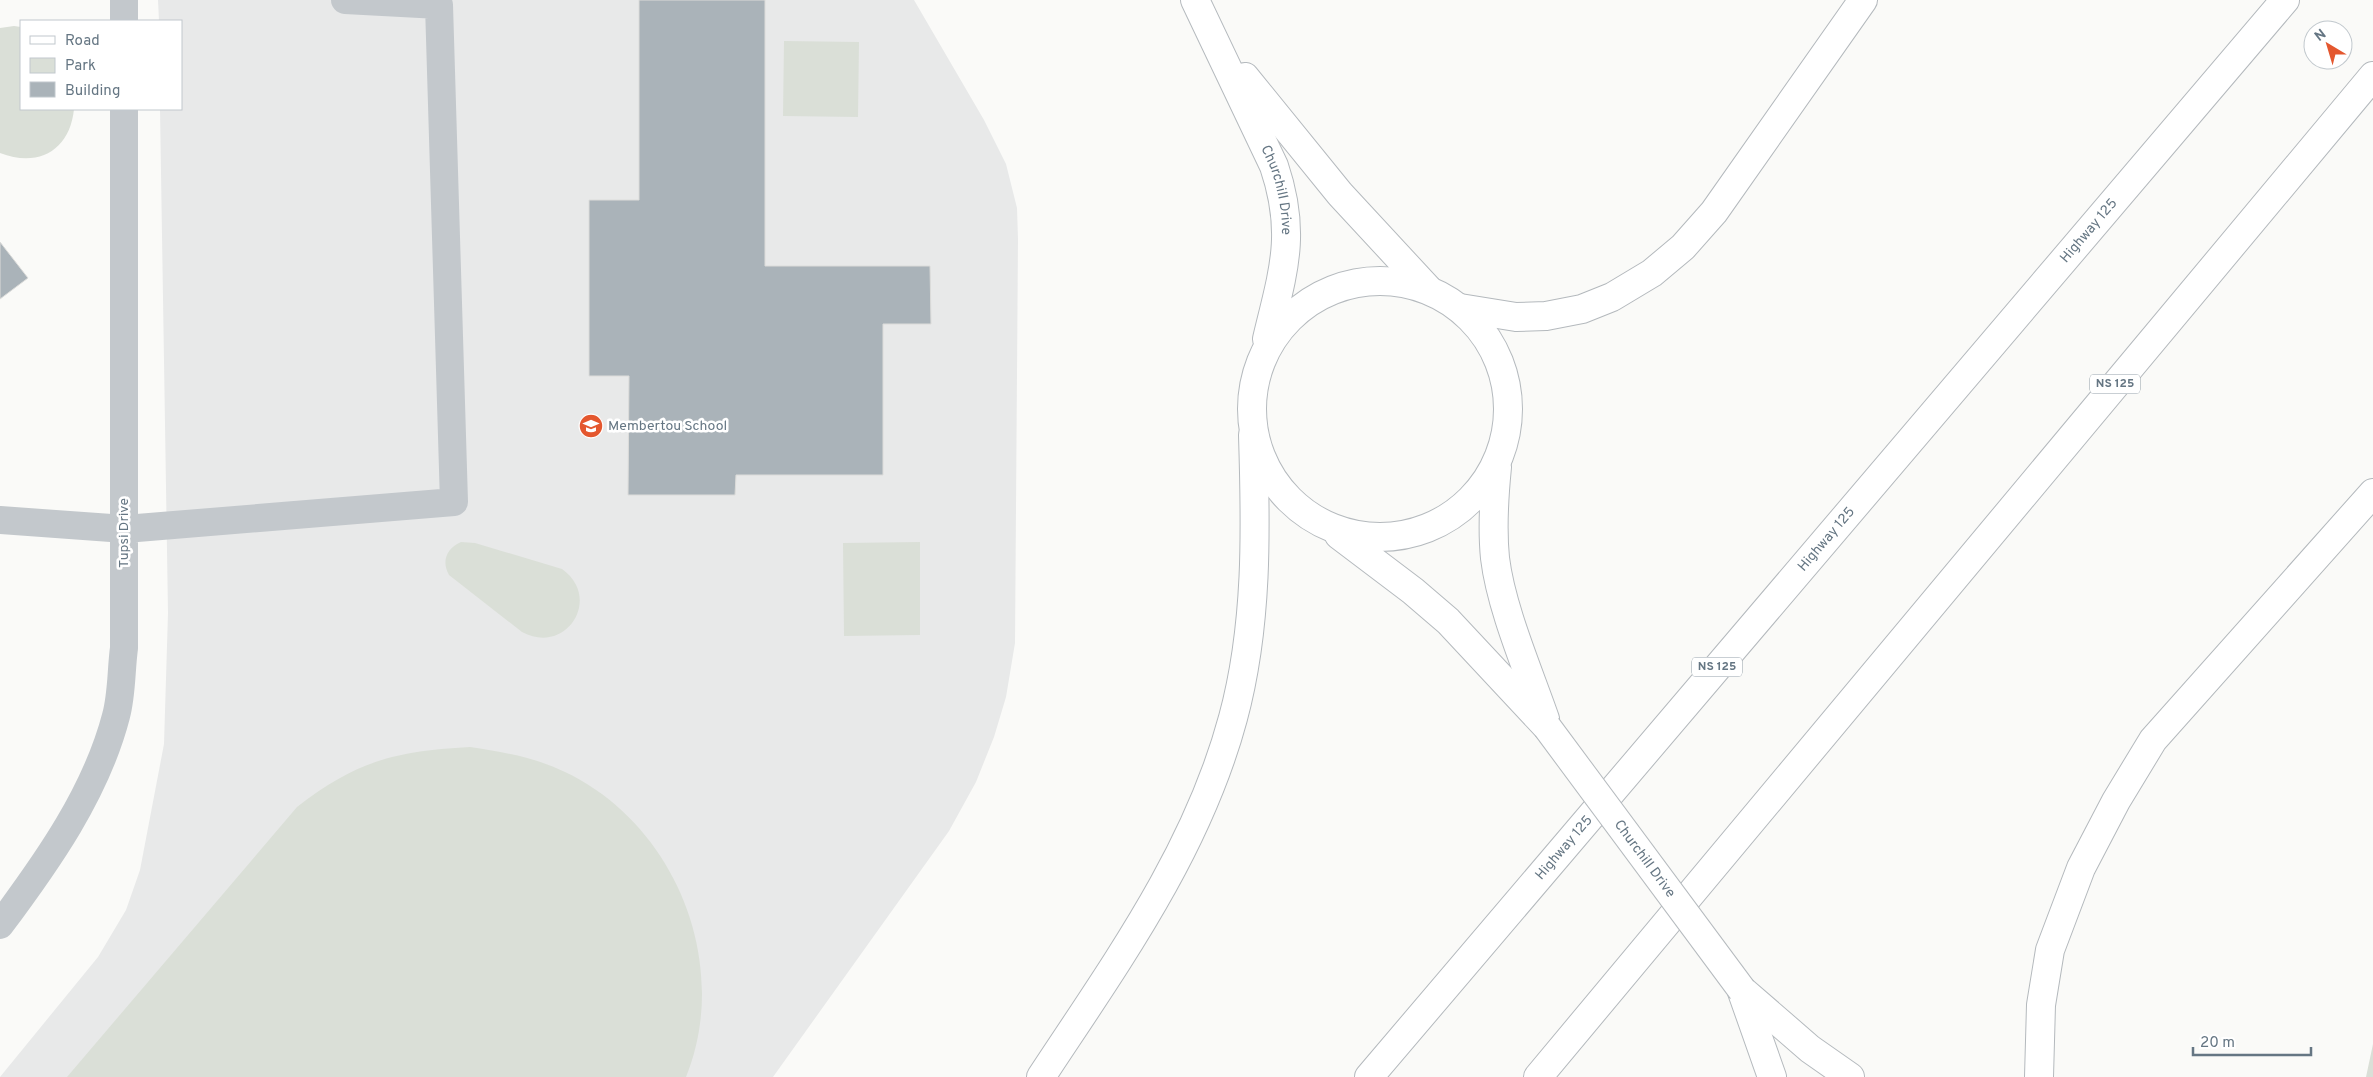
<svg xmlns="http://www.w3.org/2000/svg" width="2373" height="1077" font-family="Overpass,sans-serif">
<rect width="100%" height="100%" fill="#fafaf8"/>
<!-- built -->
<path fill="#e8e9e9" d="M 158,0 L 914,0 L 984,120 L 1006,164 L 1017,208 L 1018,239 L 1015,643 L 1006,697 L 994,737 L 976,782 L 949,831 L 773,1077 L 0,1077 L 98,957 L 126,910 L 140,870 L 164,744 L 168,613 L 160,109 L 181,109 L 181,21 L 159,21 Z"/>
<!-- green -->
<path fill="#dadfd7" d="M 14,26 L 21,27 L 21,109 L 74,109 C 70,150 39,168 0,153 L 0,28 Z
M 784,41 L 859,42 L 858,117 L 783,116 Z
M 461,542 L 475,543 L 562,569 C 603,598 566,656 522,632 L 449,575 C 441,561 447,548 461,542 Z
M 920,542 L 920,635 L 844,636 L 843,543 Z
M 470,747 C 503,752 534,757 565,772 C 675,824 732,963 686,1077 L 67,1077 L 297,807 C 356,761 396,751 470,747 Z
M 2373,1044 L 2373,1077 L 2366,1077 Z"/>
<!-- building -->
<path fill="#aab3b9" stroke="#dcdcda" d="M 639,0 L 765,0 L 765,266 L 930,266 L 931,324 L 883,324 L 883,475 L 736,475 L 735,495 L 628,495 L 629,376 L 589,376 L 589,200 L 639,200 Z
M 0,242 L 28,278 L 0,299 Z"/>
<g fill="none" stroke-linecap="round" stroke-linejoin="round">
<!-- major casing -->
<g stroke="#b5babe" stroke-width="30">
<g id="major">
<path id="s1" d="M 1195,0 L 1274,166 C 1297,234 1283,272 1267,339"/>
<path d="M 1245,77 L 1340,194 L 1428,289"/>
<circle cx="1380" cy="409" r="128"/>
<path d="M 1497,467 C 1494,497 1492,528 1495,558 C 1501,608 1528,670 1545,719"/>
<path d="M 1339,535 L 1413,591 L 1448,621 L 1547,727"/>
<path d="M 1742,990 L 1810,1049 L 1850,1077"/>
<path d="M 1742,992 L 1772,1077"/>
</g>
</g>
<!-- highway casing -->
<g stroke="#b4b9bd" stroke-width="30">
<g id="highway">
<path d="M 1460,308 L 1516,317 L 1546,316 L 1582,309 L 1612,297 L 1652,273 L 1683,247 L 1714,212 L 1863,0"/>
<path d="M 1041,1077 C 1116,963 1197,852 1233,718 C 1258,626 1256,529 1253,435"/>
<path id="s2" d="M 1369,1077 L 2285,0"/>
<path d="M 1538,1077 L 2373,76"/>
<path d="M 2039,1077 L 2041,1005 L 2050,950 L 2081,868 L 2116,801 L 2153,740 L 2373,493"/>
</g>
</g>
<!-- minor -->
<path stroke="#c3c8cc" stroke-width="28" d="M 124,0 L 124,21
M 0,520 L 125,529 L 454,502 L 439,5 L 345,0
M 0,925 C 47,862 96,793 116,716 C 122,694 121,670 124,648 L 124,109"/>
<!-- major -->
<use href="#major" stroke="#fff" stroke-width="28"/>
<!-- highway -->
<use href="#highway" stroke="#fff" stroke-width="28"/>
<!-- major-bridge casing -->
<g stroke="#b5babe" stroke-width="30" stroke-linecap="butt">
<g id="major-bridge">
<path id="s3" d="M 1547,727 L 1742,990"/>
</g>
</g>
<!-- major-bridge -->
<use href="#major-bridge" stroke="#fff" stroke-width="28"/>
</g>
<!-- icons -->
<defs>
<g id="school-disc" transform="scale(1.25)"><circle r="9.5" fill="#e4572e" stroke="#fff"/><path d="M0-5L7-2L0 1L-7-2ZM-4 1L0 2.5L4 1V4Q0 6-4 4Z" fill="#fff"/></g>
</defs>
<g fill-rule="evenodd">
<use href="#school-disc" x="591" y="426"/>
</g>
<g text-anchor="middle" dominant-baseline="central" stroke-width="5" stroke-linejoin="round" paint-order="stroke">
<!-- shield labels -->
<g fill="#fff" stroke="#939fa8" stroke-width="1">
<rect x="2090" y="374.5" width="50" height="19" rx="4"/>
<rect x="1692" y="657.5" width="50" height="19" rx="4"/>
</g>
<g font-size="12" font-weight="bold" fill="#657683">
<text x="2115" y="384">NS 125</text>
<text x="1717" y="667">NS 125</text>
</g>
<!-- street labels -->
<g font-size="14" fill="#657683" stroke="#fff">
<text stroke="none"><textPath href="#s1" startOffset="208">Churchill Drive</textPath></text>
<text stroke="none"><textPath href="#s2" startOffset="1111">Highway 125</textPath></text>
<text transform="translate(124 533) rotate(-90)">Tupsi Drive</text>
<text stroke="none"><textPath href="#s2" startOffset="706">Highway 125</textPath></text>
<text stroke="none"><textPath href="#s2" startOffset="301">Highway 125</textPath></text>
<text stroke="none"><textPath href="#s3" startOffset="164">Churchill Drive</textPath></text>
</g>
<!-- poi labels -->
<g font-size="14" fill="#657683" stroke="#fff" text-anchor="start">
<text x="608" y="426">Membertou School</text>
</g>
</g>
<!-- legend -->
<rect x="20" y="20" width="162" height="90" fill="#ffffff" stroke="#c1c8cd"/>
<rect x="30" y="36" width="25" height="8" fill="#ffffff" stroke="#c1c8cd"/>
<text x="65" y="45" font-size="15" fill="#657683">Road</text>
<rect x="30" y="58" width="25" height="15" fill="#dadfd7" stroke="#c1c8cd"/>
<text x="65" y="70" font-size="15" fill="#657683">Park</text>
<rect x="30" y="82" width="25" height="15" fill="#aab3b9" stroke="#c1c8cd"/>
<text x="65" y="95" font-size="15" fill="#657683">Building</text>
<!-- north arrow -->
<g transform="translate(2328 45) rotate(322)"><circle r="24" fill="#ffffff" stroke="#c1c8cd"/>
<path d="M0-4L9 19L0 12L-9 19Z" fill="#e4572e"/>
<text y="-8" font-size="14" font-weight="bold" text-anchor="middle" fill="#657683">N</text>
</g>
<!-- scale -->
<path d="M2193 1047v8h118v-8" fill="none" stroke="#657683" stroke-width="2.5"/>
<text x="2200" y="1047" font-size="15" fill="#657683" stroke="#ffffff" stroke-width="4" paint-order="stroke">20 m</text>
</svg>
